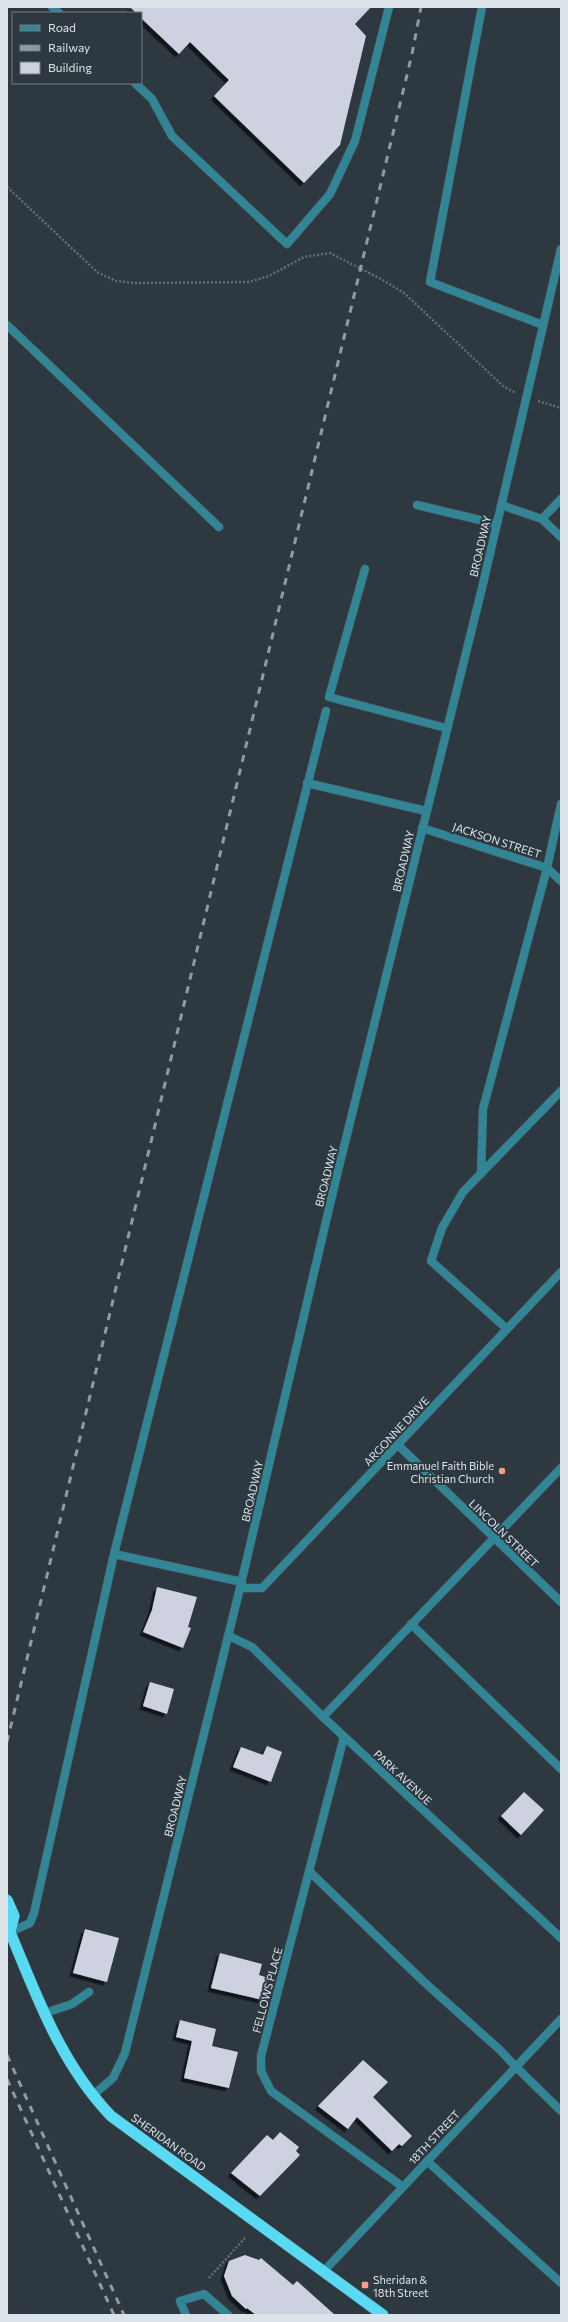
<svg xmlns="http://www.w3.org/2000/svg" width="568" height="2322" font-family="Commissioner,sans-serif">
<defs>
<filter id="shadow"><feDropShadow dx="-3.5" dy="3.5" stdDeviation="0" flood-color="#0009"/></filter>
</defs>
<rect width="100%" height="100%" fill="#2d3840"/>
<!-- building -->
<path fill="#cdd1e0" filter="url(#shadow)" d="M 130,7 L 371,7 L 355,24 L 366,36 L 340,145 L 304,183 L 214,96 L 229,80 L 190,42 L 179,54 L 141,18 L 141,13 L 136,13 Z
M 157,1587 L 197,1597 L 188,1627 L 191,1628 L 183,1648 L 143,1632 L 152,1610 Z
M 150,1682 L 174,1689 L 167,1714 L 143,1706 Z
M 267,1746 L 282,1752 L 271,1782 L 233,1767 L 241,1747 L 263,1755 Z
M 524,1792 L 544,1810 L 521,1835 L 501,1816 Z
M 85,1929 L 119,1938 L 107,1982 L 73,1973 Z
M 220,1953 L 262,1964 L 259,1975 L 269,1978 L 263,2000 L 211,1988 Z
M 180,2020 L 216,2029 L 212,2046 L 238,2052 L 229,2088 L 184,2078 L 192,2041 L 176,2037 Z
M 363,2060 L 388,2082 L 373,2097 L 412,2136 L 402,2146 L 399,2144 L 392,2151 L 357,2117 L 348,2129 L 318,2106 Z
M 280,2132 L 299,2147 L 296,2151 L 300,2155 L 260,2196 L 231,2173 L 267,2135 L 273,2140 Z
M 245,2255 L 259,2260 L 261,2258 L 293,2285 L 297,2281 L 335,2315 L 256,2315 L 247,2308 L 246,2309 L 232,2296 L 224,2276 L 229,2261 Z"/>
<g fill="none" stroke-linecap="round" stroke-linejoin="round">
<!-- service casing -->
<g stroke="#4c575e" stroke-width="9">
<path id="service" d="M 52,7 L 59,13
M 482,7 L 430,282 L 543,325
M 135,83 L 152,99 L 172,136 L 287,244 L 330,194 L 355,141 L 389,7
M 7,325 L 219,527
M 417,505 L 497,524
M 365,569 L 329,697 L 446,728
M 307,783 L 426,811
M 481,1174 L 483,1109 L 547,868 L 561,804
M 507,1329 L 431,1261 L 442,1228 L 463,1192 L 561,1091
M 114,1554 L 242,1582
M 411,1624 L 561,1769
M 323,1717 L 561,1468
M 309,1871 L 423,1981 L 500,2050 L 516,2067
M 10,1932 L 30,1923 L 34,1913 L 114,1554 L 326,711
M 45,2013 L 72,2004 L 89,1992
M 427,2161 L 561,2283
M 186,2315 L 180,2301 L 204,2294 L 228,2315"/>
</g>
<!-- minor casing -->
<g stroke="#4c575e" stroke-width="9">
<path id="minor" d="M 501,505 L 542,519 L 561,537
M 542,519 L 561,499
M 422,828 L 547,868 L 561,881
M 398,1445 L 561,1602
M 240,1588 L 262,1588 L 561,1272
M 229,1636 L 252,1647 L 323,1717 L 561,1938
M 344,1737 L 261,2056 L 261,2071 L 271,2091 L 403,2187
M 516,2067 L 561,2111
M 324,2271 L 561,2019"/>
</g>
<!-- tertiary casing -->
<g stroke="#4c575e" stroke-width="9">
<path id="tertiary" d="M 92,2096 L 113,2078 L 125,2053 L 240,1588 L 336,1179 L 482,588 L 561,249"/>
</g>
<!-- trunk casing -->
<g stroke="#4c575e" stroke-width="12">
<path id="trunk" d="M 7,1900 L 14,1916 L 10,1932
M 7,1930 L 10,1932 C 37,1997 61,2064 111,2116 L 383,2315"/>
</g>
<!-- path -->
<path stroke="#636d74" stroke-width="2.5" stroke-dasharray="2 2" stroke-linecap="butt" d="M 7,187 L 97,272 L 116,281 L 134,283 L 249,282 L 269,276 L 304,257 L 330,253 L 381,279 L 404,293 L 503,386 L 516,393
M 538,401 L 561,408
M 209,2278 L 245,2238"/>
<!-- service -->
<use href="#service" stroke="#328594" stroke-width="8"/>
<!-- minor -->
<use href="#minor" stroke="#328594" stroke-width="8"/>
<!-- tertiary -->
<use href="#tertiary" stroke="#328594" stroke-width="8"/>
<!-- trunk -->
<use href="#trunk" stroke="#58dbf2" stroke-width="11"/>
<!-- rail -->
<path stroke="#919aa0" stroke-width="3" stroke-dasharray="7 7" stroke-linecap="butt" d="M 7,1742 L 412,54 L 421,7
M 7,2055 L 124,2315
M 7,2079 L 114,2315"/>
</g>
<!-- markers -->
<g fill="#f49e87" stroke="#2d3840" stroke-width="1.5">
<circle cx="502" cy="1471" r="4"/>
<rect x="361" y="2281" width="8" height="8" rx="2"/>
</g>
<g text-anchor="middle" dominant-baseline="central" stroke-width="4" stroke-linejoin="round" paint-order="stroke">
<!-- street labels -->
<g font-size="11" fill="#dce3e9" stroke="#2d3840">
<text transform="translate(480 546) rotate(-77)">BROADWAY</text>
<text transform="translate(497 840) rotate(18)">JACKSON STREET</text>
<text transform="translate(403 861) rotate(-77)">BROADWAY</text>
<text transform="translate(326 1176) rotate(-76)">BROADWAY</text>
<text transform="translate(396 1431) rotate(-47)">ARGONNE DRIVE</text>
<text transform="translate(252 1491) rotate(-77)">BROADWAY</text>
<text transform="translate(504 1533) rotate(44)">LINCOLN STREET</text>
<text transform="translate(403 1777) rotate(43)">PARK AVENUE</text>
<text transform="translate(175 1806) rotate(-76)">BROADWAY</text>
<text transform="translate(267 1990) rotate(-75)">FELLOWS PLACE</text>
<text transform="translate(434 2137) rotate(-47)">18TH STREET</text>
<text transform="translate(169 2142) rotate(36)">SHERIDAN ROAD</text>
</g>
<!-- poi labels -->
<g font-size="11" fill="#dce3e9" stroke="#2d3840" text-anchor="end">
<text x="494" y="1465">Emmanuel Faith Bible<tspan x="494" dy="13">Christian Church</tspan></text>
<text x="373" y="2279" text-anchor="start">Sheridan &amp;<tspan x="373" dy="13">18th Street</tspan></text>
</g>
</g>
<!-- border -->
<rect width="568" height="2322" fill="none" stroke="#dce3e9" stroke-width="16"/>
<!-- legend -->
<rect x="12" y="12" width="130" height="72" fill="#2d3840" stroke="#737c84"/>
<rect x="20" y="25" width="20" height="6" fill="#328594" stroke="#737c84"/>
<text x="48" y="32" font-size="12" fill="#dce3e9">Road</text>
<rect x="20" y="45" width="20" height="6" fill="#919aa0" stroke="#737c84"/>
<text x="48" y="52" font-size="12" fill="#dce3e9">Railway</text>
<rect x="20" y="62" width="20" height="12" fill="#cdd1e0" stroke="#737c84"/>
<text x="48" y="72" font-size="12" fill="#dce3e9">Building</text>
</svg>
